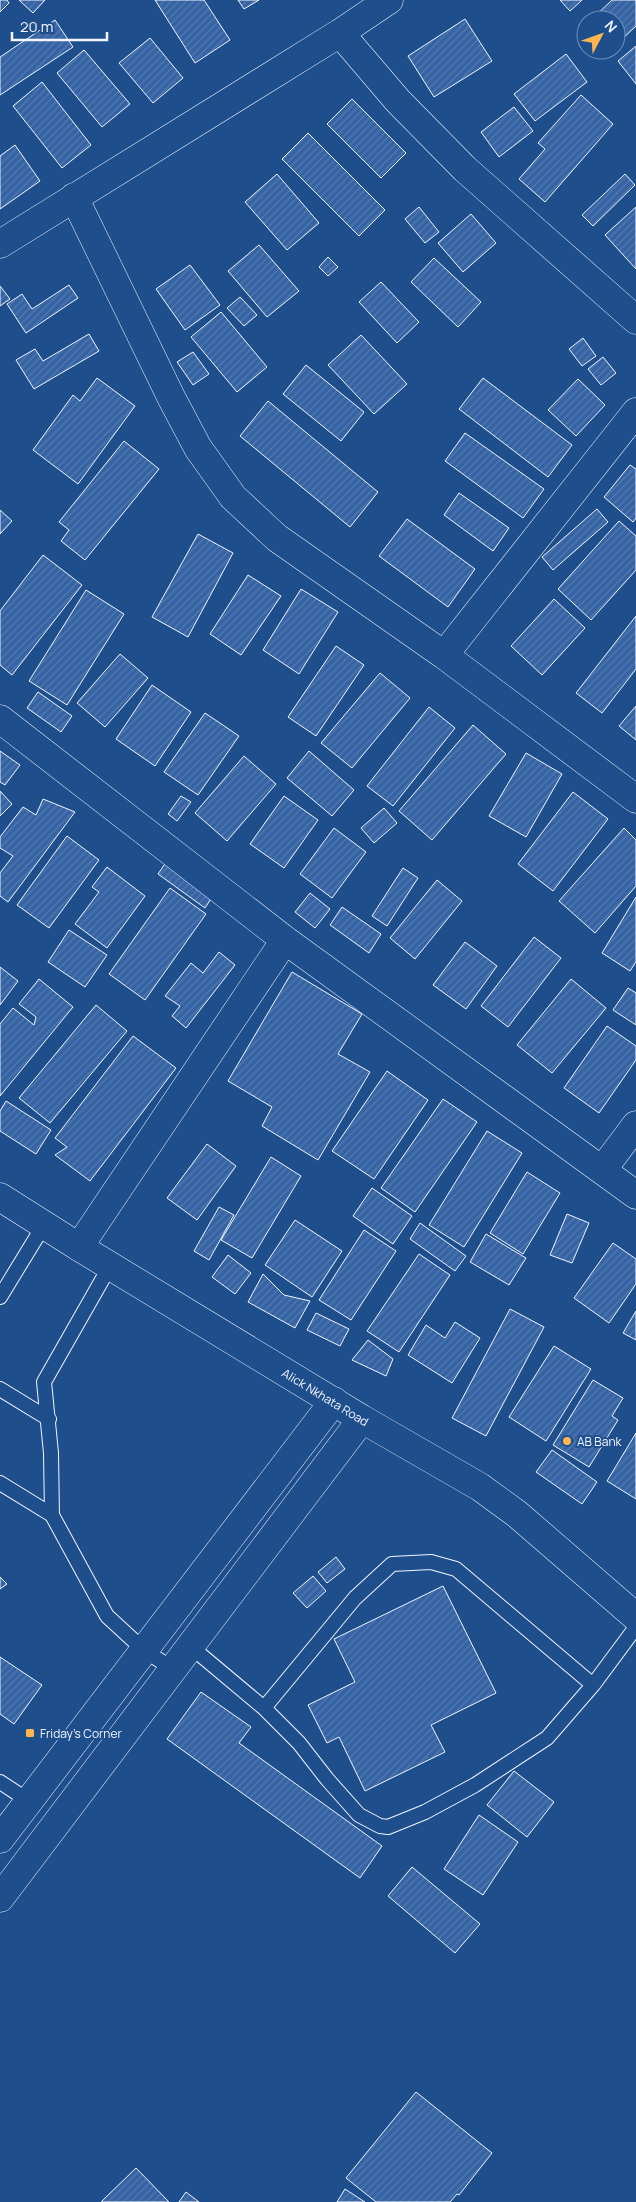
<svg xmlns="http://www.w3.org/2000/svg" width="636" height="2202" font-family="Manrope,sans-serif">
<defs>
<pattern id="building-hatch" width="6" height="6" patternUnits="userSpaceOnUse" patternTransform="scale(1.25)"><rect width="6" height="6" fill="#3563a3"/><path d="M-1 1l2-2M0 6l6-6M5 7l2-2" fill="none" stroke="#537ab1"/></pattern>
</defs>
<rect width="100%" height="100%" fill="#1f4e8c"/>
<!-- building -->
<path fill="url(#building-hatch)" stroke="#f2f6ff" d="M 0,0 L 7,0 L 9,3 L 0,12 Z
M 19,0 L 45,0 L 33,13 Z
M 155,0 L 204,0 L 230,40 L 195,63 Z
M 238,0 L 259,0 L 244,9 Z
M 560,0 L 582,0 L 570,11 Z
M 612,0 L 636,0 L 636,26 L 616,45 L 616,20 L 591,20 Z
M 465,19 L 492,61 L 434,97 L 408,56 Z
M 55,20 L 73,47 L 0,95 L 0,57 Z
M 150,38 L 183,78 L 153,103 L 119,63 Z
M 636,46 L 636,84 L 618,61 Z
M 84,50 L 130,104 L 102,127 L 57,73 Z
M 566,54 L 587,82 L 535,121 L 514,94 Z
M 42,82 L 91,145 L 62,168 L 13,106 Z
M 581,95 L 613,124 L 545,202 L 519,179 L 545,149 L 538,143 Z
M 352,99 L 406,153 L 381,178 L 327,124 Z
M 514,107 L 533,131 L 499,157 L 481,132 Z
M 308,133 L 385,210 L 359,236 L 282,159 Z
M 15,145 L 40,181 L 0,209 L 0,156 Z
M 277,174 L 319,223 L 287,250 L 245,202 Z
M 625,174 L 635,185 L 593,226 L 582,215 Z
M 419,207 L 439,232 L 425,243 L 405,219 Z
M 636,207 L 636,269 L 605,235 Z
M 471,214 L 496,243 L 463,272 L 438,243 Z
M 259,245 L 299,291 L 267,317 L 228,271 Z
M 328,257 L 338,267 L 328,276 L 319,267 Z
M 434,258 L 481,302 L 458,327 L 411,282 Z
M 190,265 L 220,305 L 185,330 L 156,289 Z
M 381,282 L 419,322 L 397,343 L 359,302 Z
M 69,285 L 78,298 L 26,333 L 7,304 L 22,294 L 32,309 Z
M 0,286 L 10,299 L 0,306 Z
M 240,297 L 257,315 L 244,326 L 227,308 Z
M 221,312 L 267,367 L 237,392 L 191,337 Z
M 89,334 L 99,351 L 34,389 L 16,360 L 35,349 L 43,361 Z
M 361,335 L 407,384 L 374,414 L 328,365 Z
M 583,338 L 596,356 L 582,366 L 569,349 Z
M 193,352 L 209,374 L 193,385 L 177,362 Z
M 603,357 L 616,373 L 601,385 L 588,369 Z
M 306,365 L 364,412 L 341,441 L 283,394 Z
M 97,378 L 135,406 L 78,484 L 33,450 L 73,395 L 80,401 Z
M 483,378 L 572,445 L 548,477 L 459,409 Z
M 578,379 L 605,405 L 576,436 L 548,410 Z
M 268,401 L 378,492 L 350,527 L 240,436 Z
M 465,433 L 544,489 L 523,518 L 445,461 Z
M 124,441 L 159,469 L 85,560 L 61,541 L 69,530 L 59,522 Z
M 630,465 L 636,469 L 636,518 L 633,522 L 604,497 Z
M 459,493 L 509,528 L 493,551 L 444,515 Z
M 597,509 L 608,522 L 553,570 L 542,557 Z
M 0,510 L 12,521 L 0,534 Z
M 407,519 L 475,569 L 448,607 L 379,556 Z
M 619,521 L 636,536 L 636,570 L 591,620 L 558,589 Z
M 198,534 L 233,553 L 188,637 L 152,617 Z
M 43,555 L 82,585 L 12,675 L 0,665 L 0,611 Z
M 248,575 L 281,596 L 241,655 L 210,634 Z
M 301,589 L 338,612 L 299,674 L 263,650 Z
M 86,590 L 124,614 L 67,705 L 29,681 Z
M 554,599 L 585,628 L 542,675 L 511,646 Z
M 636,616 L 636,669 L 602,713 L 576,693 Z
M 336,646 L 364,665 L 316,736 L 288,717 Z
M 120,654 L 148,678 L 105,727 L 77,703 Z
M 380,673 L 410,698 L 352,768 L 321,743 Z
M 152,685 L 191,712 L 155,766 L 116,739 Z
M 38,692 L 72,716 L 61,732 L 27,708 Z
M 636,706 L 636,740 L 619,726 Z
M 429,707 L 455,728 L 393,806 L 367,786 Z
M 205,713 L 239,736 L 198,795 L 164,772 Z
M 473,725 L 506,754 L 432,840 L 399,811 Z
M 0,751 L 20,765 L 5,785 L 0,782 Z
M 309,751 L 354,790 L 332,816 L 287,778 Z
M 526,753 L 562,774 L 526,837 L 489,816 Z
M 244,756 L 276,784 L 227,841 L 195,813 Z
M 0,791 L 12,804 L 0,816 Z
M 573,792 L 608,819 L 553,891 L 518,864 Z
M 181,796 L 191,802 L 177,821 L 168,814 Z
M 284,796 L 318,820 L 284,868 L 250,844 Z
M 43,799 L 75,812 L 8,902 L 0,896 L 0,873 L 13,856 L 0,848 L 0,837 L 23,807 L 36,815 Z
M 384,808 L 397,823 L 374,843 L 361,828 Z
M 334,828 L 366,852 L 332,898 L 300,874 Z
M 624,828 L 636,840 L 636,886 L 595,933 L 559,901 Z
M 67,836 L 99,860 L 49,928 L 17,905 Z
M 169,858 L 216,891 L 205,908 L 158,874 Z
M 107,867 L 145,896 L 107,948 L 75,924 L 99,892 L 92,887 Z
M 403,868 L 418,878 L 387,926 L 372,916 Z
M 437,880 L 462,901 L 415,959 L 390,938 Z
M 170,888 L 206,914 L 145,1000 L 109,974 Z
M 310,893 L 330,909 L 315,928 L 295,912 Z
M 636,897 L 636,962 L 630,971 L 602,953 Z
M 342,907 L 381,934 L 369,953 L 330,925 Z
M 69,930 L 107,955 L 85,987 L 48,962 Z
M 534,937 L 561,958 L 508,1027 L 481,1006 Z
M 465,942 L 497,966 L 466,1009 L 433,985 Z
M 219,952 L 235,965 L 186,1028 L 172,1016 L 180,1006 L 165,996 L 191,963 L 203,973 Z
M 0,967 L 18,981 L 0,1005 Z
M 292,972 L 362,1014 L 338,1054 L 370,1072 L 318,1160 L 262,1126 L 272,1107 L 228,1081 Z
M 39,979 L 73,1007 L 0,1096 L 0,1024 L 13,1008 L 34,1025 L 36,1017 L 19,1004 Z
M 571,979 L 606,1008 L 552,1073 L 517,1045 Z
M 628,988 L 636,993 L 636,1025 L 613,1010 Z
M 96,1005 L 127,1031 L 50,1123 L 19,1098 Z
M 607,1026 L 636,1046 L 636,1060 L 599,1113 L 564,1088 Z
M 133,1036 L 176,1068 L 90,1181 L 55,1155 L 67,1147 L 55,1138 Z
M 387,1071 L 428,1100 L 374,1179 L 332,1151 Z
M 443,1099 L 477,1122 L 415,1212 L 381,1188 Z
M 6,1101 L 51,1130 L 36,1154 L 0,1131 L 0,1111 Z
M 487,1131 L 522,1153 L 464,1247 L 429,1225 Z
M 207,1144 L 236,1166 L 197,1220 L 167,1198 Z
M 271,1157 L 301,1176 L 252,1258 L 221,1240 Z
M 527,1172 L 560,1193 L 523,1254 L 490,1233 Z
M 372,1188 L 412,1216 L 393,1244 L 353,1216 Z
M 219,1207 L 234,1215 L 209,1260 L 194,1251 Z
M 567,1214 L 589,1223 L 572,1263 L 550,1255 Z
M 295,1220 L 342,1251 L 312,1297 L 265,1265 Z
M 420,1223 L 466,1256 L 455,1271 L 410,1239 Z
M 364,1230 L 396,1251 L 351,1320 L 319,1300 Z
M 486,1234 L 526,1258 L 509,1285 L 470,1262 Z
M 613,1243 L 636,1259 L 636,1284 L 609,1323 L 574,1298 Z
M 419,1254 L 450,1275 L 399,1352 L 367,1331 Z
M 228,1255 L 251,1273 L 235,1294 L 212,1277 Z
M 263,1274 L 284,1295 L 310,1301 L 295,1328 L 248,1302 Z
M 510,1309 L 544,1327 L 486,1436 L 452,1418 Z
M 636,1311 L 636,1340 L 623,1333 Z
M 316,1313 L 349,1329 L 340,1346 L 307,1330 Z
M 455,1322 L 480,1338 L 452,1383 L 408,1355 L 426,1325 L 445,1338 Z
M 368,1340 L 393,1359 L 386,1376 L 352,1360 Z
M 554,1346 L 591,1369 L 546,1441 L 509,1417 Z
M 593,1380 L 623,1398 L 612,1416 L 618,1420 L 589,1467 L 553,1445 Z
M 636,1433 L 636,1499 L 607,1481 Z
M 552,1450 L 597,1482 L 582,1504 L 536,1472 Z
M 336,1557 L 345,1569 L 327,1583 L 318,1572 Z
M 313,1576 L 326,1591 L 307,1608 L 293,1593 Z
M 0,1577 L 7,1584 L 0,1589 Z
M 443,1586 L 496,1693 L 431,1725 L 445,1752 L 365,1791 L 339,1737 L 327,1743 L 308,1705 L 355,1682 L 334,1639 Z
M 0,1657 L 42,1685 L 14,1724 L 0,1714 Z
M 201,1692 L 251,1727 L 239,1743 L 382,1846 L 360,1878 L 167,1739 Z
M 514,1771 L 554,1802 L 527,1837 L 487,1805 Z
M 479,1815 L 518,1842 L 483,1895 L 444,1869 Z
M 412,1867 L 480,1924 L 455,1953 L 388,1896 Z
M 416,2092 L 492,2153 L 459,2195 L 457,2194 L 450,2202 L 376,2202 L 346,2178 Z
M 136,2168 L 169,2202 L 101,2202 Z
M 345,2189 L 365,2202 L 337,2202 Z
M 186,2192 L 199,2202 L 179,2202 Z"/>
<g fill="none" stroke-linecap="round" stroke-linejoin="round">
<!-- lane casing -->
<g stroke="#f2f6ff" stroke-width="16">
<path id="lane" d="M 110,1266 L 44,1382 L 51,1453 L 52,1515 L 107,1616 L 145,1651 L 173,1669
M 0,1297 L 44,1225
M 0,1389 L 49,1419
M 0,1483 L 52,1515
M 190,1646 L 264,1708 L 299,1743 L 327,1779 L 359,1815 L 380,1826 L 388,1827 L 425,1812 L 475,1785 L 547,1738 L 593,1685 L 636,1627
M 264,1708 L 355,1598 L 392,1564 L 431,1562 L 456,1569 L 593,1685
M 0,1782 L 29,1801"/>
</g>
<!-- street casing -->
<g stroke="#f2f6ff" stroke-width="29">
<path id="street" d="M 340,33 L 398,101 L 465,169 L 636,320
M 74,197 L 171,397 L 198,448 L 233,497 L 277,538 L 444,655 L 636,799
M 0,244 L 340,33 L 389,0
M 444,655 L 636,412
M 0,719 L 285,940 L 636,1195
M 603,1169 L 636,1125
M 79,1247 L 285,940"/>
</g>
<!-- secondary casing -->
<g stroke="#f2f6ff" stroke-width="29">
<g id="secondary">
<path id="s1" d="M 0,1197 L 79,1247 L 362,1419 L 480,1487 L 517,1514 L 636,1617"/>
<path d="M 0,1839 L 334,1401"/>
<path d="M 0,1898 L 362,1419"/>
</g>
</g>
<!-- lane -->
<use href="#lane" stroke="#1f4e8c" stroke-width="14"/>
<!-- street -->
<use href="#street" stroke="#1f4e8c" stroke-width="28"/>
<!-- secondary -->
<use href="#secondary" stroke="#1f4e8c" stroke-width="28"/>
</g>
<!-- markers -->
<g fill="#ffb74d" stroke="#1f4e8c" stroke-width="2">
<circle cx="567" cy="1441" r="5"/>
<rect x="25" y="1728" width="10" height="10" rx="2.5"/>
</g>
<g text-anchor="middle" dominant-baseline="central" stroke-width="4" stroke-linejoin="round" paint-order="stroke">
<!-- street labels -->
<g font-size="12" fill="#f2f6ff" stroke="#1f4e8c">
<text stroke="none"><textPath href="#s1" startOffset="382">Alick Nkhata Road</textPath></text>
</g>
<!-- poi labels -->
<g font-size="12" fill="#f2f6ff" stroke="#1f4e8c" text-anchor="start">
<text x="577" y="1441">AB Bank</text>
<text x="40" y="1733">Friday's Corner</text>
</g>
</g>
<!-- north arrow -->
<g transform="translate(601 35) rotate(49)"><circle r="24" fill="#1f4e8c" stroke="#7391ba"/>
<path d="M0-4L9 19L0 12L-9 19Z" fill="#ffb74d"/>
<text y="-8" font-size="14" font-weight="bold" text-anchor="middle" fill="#f2f6ff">N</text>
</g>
<!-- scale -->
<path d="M12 32v8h95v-8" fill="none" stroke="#f2f6ff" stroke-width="2.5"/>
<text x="20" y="32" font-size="15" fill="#f2f6ff" stroke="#1f4e8c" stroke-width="4" paint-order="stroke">20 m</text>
</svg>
